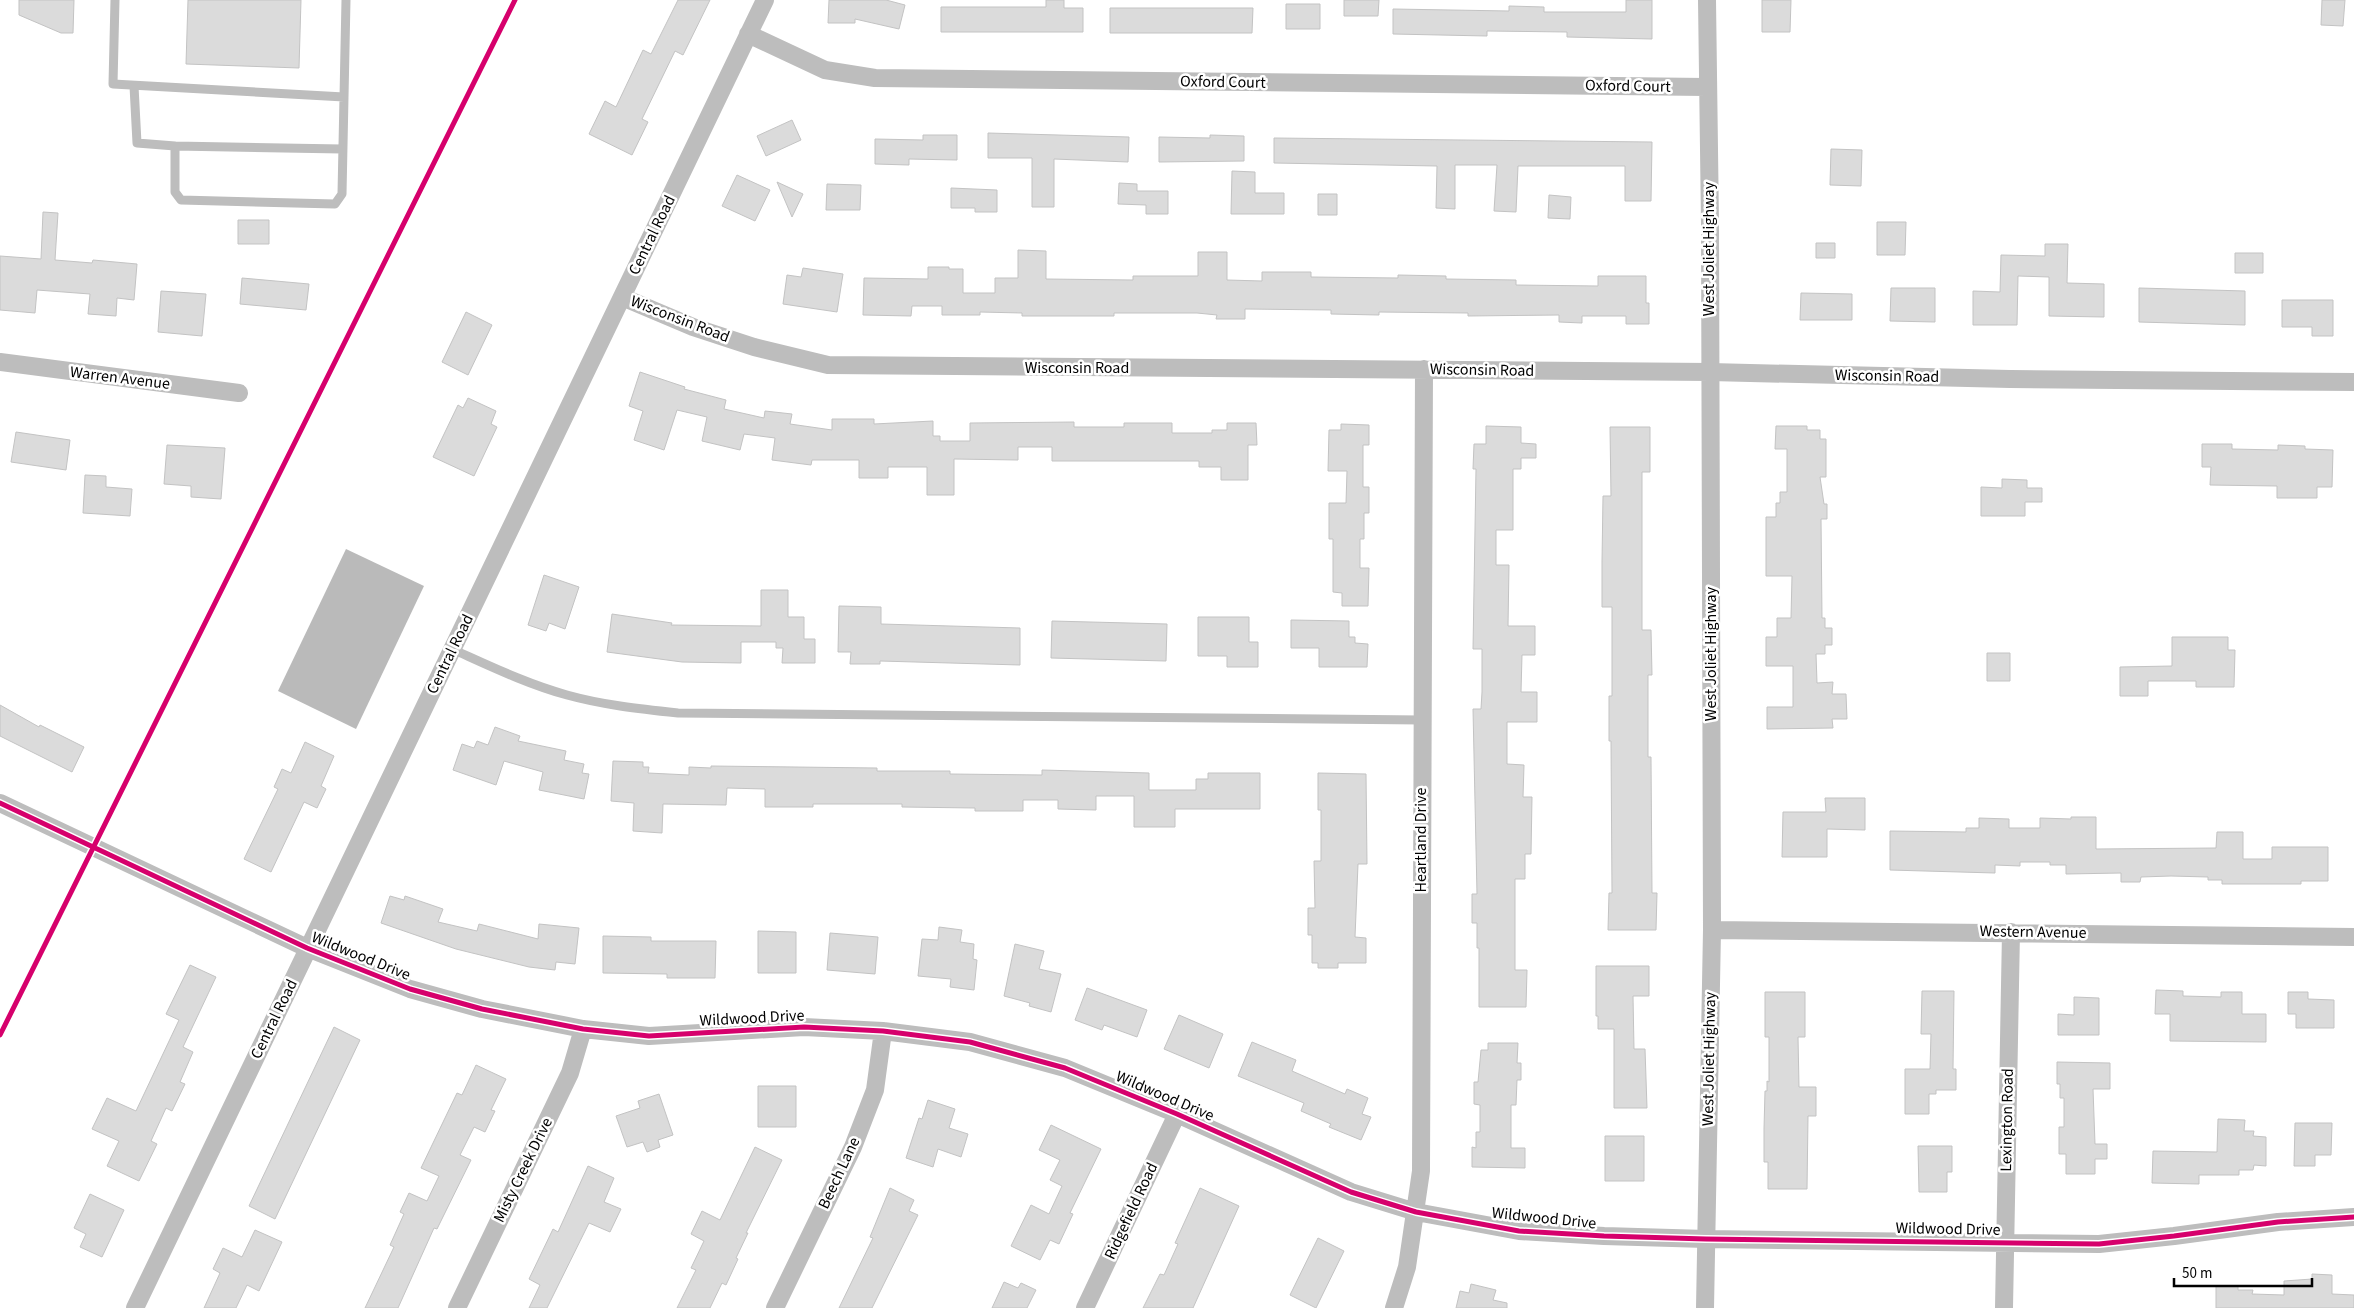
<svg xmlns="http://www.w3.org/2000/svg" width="2354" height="1308" font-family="'Source Sans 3',sans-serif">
<rect width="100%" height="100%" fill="#fff"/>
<!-- water -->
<path fill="#bababa" d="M 346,549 L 424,586 L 356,729 L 278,691 Z"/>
<!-- building -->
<path fill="#dbdbdb" stroke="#c3c3c3" d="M 19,0 L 74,0 L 73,33 L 61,33 L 19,15 Z
M 188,0 L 301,0 L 299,68 L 186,64 Z
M 678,0 L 710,0 L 683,55 L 675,51 L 642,119 L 648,122 L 632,155 L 589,134 L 605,101 L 616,107 L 643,50 L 651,54 Z
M 829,0 L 886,0 L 905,5 L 899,29 L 855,19 L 855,23 L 828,23 Z
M 1046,0 L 1064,0 L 1064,8 L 1083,8 L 1083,32 L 941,32 L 941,7 L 1046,7 Z
M 1344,0 L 1379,0 L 1378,16 L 1344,16 Z
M 1626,0 L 1652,0 L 1652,39 L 1567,37 L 1567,32 L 1487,31 L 1487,36 L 1393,34 L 1393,9 L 1509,11 L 1509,6 L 1544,7 L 1544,12 L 1626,12 Z
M 1762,0 L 1791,0 L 1790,32 L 1762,32 Z
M 2322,0 L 2345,0 L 2343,26 L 2321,25 Z
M 1286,4 L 1320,4 L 1320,29 L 1286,29 Z
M 1110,8 L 1253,8 L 1252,33 L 1110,33 Z
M 792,120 L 801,140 L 766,156 L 757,136 Z
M 988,133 L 1129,137 L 1128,162 L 1054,159 L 1054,207 L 1032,207 L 1032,158 L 988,158 Z
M 923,135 L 957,135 L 957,160 L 909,159 L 909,165 L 875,164 L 875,139 L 923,140 Z
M 1210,135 L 1244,136 L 1244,161 L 1159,162 L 1159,137 L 1210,138 Z
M 1274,138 L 1652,142 L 1651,201 L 1625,201 L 1625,166 L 1518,166 L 1516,212 L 1494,211 L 1497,165 L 1455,165 L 1455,209 L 1436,208 L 1437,166 L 1274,163 Z
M 1831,149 L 1862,150 L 1861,186 L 1830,185 Z
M 1232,171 L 1255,172 L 1255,193 L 1284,193 L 1284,214 L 1231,214 Z
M 737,175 L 770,190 L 755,221 L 722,206 Z
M 777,182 L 803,194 L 792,217 Z
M 1119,183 L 1137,184 L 1137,191 L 1168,191 L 1168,214 L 1146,214 L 1146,205 L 1118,204 Z
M 827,184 L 861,185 L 860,210 L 826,210 Z
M 951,188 L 997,190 L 997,212 L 975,212 L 975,208 L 951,208 Z
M 1318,194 L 1337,194 L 1337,215 L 1318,215 Z
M 1549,195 L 1571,197 L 1570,219 L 1548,218 Z
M 43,212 L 58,213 L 55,260 L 92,263 L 93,260 L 137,264 L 134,300 L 117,298 L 116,316 L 88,314 L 90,294 L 37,290 L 35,313 L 0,310 L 0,256 L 41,259 Z
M 238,220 L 269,220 L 269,244 L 238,244 Z
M 1877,222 L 1906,222 L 1905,255 L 1877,255 Z
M 1816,243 L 1835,243 L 1835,258 L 1816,258 Z
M 2045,244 L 2068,244 L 2067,283 L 2104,284 L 2104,317 L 2049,316 L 2049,277 L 2018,276 L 2017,325 L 1973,325 L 1973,291 L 2000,292 L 2001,255 L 2045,256 Z
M 1018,250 L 1046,251 L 1046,279 L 1133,280 L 1133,276 L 1198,276 L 1198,252 L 1227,252 L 1227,280 L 1262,281 L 1262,272 L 1311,272 L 1311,277 L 1398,278 L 1398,275 L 1446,276 L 1446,279 L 1516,280 L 1516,285 L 1598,286 L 1598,276 L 1646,276 L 1646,303 L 1649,303 L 1649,324 L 1626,324 L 1626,316 L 1582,316 L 1582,323 L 1559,322 L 1559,315 L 1468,316 L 1468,313 L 1379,312 L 1379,315 L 1331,314 L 1331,310 L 1245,309 L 1245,319 L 1216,319 L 1217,315 L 1197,313 L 1114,313 L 1114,316 L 1022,316 L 1022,313 L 980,312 L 980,315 L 942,315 L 942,306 L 912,306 L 911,316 L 863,315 L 864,278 L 928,279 L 928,267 L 949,267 L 949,269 L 963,269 L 963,293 L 995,293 L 995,278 L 1018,278 Z
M 2235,253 L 2263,253 L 2263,273 L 2235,273 Z
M 803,268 L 843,274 L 837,312 L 783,304 L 787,275 L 801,277 Z
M 242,278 L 309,284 L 306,310 L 240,304 Z
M 1891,288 L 1935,288 L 1935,322 L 1890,321 Z
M 2139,288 L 2245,291 L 2245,325 L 2139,322 Z
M 161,291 L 206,294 L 202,336 L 158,332 Z
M 1801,293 L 1852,294 L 1852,320 L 1800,320 Z
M 2282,300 L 2333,300 L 2333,336 L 2312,336 L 2312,327 L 2282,327 Z
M 466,312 L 492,325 L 468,375 L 442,362 Z
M 640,372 L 685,387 L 684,389 L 726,400 L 724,409 L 764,418 L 765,411 L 792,414 L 790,424 L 832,430 L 832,419 L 874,419 L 874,424 L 933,421 L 933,436 L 940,436 L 940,441 L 970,441 L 970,423 L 1074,422 L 1074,427 L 1124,427 L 1124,423 L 1172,423 L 1172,433 L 1212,433 L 1212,430 L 1227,430 L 1227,423 L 1256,423 L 1257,445 L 1248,445 L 1248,480 L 1221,480 L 1221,467 L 1199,467 L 1199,461 L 1052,461 L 1052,447 L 1018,447 L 1018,460 L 954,459 L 954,495 L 927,495 L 927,467 L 888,467 L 888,478 L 859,478 L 859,460 L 812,460 L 811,465 L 772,460 L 775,438 L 744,434 L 740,450 L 702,441 L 707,417 L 677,410 L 664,450 L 634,440 L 643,411 L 629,406 Z
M 468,398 L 496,411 L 491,424 L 497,427 L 474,476 L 433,457 L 458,405 L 463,408 Z
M 1341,424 L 1369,425 L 1369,445 L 1363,445 L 1363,487 L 1369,487 L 1369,513 L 1364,513 L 1364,539 L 1360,539 L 1360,568 L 1369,568 L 1368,606 L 1342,606 L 1342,593 L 1333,592 L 1333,539 L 1329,539 L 1329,503 L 1346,503 L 1347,471 L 1328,471 L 1329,430 L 1341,430 Z
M 1486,426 L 1521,427 L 1521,443 L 1536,444 L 1536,458 L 1521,458 L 1521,469 L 1513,469 L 1513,530 L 1496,530 L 1496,565 L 1509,565 L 1508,626 L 1535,626 L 1535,655 L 1522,655 L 1521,692 L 1537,692 L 1537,722 L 1507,722 L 1507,764 L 1524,765 L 1523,797 L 1532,797 L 1531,854 L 1525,854 L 1525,879 L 1515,879 L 1515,970 L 1527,970 L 1526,1007 L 1479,1007 L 1479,948 L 1477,948 L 1477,923 L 1472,923 L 1472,894 L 1477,894 L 1473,709 L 1481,709 L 1482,692 L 1482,649 L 1473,649 L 1476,469 L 1473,469 L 1474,444 L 1486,444 Z
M 1776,426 L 1807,426 L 1807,430 L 1820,430 L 1820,439 L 1826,439 L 1826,477 L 1820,477 L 1824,504 L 1827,504 L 1827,519 L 1821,519 L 1822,618 L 1825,618 L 1825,628 L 1832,628 L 1832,645 L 1825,645 L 1825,654 L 1816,654 L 1817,683 L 1833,682 L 1832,694 L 1846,694 L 1847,719 L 1832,719 L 1833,728 L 1767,729 L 1767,707 L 1793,707 L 1793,666 L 1766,666 L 1766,637 L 1777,637 L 1777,618 L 1791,618 L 1792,576 L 1766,576 L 1766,517 L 1776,517 L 1776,503 L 1780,503 L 1780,492 L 1787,492 L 1787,449 L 1775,449 Z
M 1610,427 L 1650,427 L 1650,472 L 1642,472 L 1642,630 L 1651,630 L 1652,675 L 1648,675 L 1648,757 L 1651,757 L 1652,893 L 1657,893 L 1656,930 L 1608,930 L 1609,893 L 1612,893 L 1611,741 L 1609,741 L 1609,696 L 1612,696 L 1612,607 L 1602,607 L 1602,562 L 1603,496 L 1611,496 Z
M 16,432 L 70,440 L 66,470 L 11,462 Z
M 2202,444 L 2232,444 L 2232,449 L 2278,450 L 2278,445 L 2305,446 L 2305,449 L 2333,450 L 2332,487 L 2317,487 L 2317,498 L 2277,498 L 2277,486 L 2210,485 L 2211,467 L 2202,467 Z
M 167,445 L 225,448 L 221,499 L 191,497 L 191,486 L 164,484 Z
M 85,475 L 106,476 L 106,487 L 132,489 L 130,516 L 83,513 Z
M 2002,479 L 2027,480 L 2027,488 L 2042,488 L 2042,502 L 2025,502 L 2025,516 L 1981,516 L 1981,487 L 2002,488 Z
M 544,575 L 579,587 L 565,629 L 549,623 L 546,631 L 528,625 Z
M 761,590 L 788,590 L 788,617 L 804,617 L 804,639 L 815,639 L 815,663 L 782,663 L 783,648 L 776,648 L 776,642 L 741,642 L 741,663 L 682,662 L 607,652 L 612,614 L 672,623 L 671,625 L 761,626 Z
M 839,606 L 881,607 L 881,624 L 1020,628 L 1020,665 L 880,661 L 880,664 L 850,664 L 851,652 L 838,652 Z
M 1198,617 L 1249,617 L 1249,642 L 1258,642 L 1258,667 L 1227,667 L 1227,656 L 1198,656 Z
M 1291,620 L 1349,621 L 1349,637 L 1355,637 L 1355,643 L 1368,644 L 1367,667 L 1319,667 L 1319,648 L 1291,648 Z
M 1052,621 L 1167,624 L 1166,661 L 1051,658 Z
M 2172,637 L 2228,637 L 2228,650 L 2235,650 L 2234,687 L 2196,687 L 2196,681 L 2148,681 L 2148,696 L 2120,696 L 2120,667 L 2172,666 Z
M 1987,653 L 2010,653 L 2010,681 L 1987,681 Z
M 0,705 L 39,727 L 40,725 L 84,747 L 72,772 L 0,736 Z
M 495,727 L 520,736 L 518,741 L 566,751 L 564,760 L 584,764 L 582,773 L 589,774 L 584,799 L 539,790 L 543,772 L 504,761 L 496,785 L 453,770 L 462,744 L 474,748 L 477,741 L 488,745 Z
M 305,742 L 334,756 L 321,786 L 326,789 L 317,808 L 304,802 L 271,872 L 244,859 L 278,789 L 274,787 L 282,769 L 291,773 Z
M 613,761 L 643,762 L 643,767 L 649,767 L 648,773 L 689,775 L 689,767 L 711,768 L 711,766 L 877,768 L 877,771 L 950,771 L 950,774 L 1042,775 L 1042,770 L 1149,773 L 1149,790 L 1196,790 L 1196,779 L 1208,779 L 1208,773 L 1260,773 L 1260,809 L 1175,809 L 1175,827 L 1134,827 L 1134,796 L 1096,796 L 1096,810 L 1058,809 L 1058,800 L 1023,800 L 1023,811 L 975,811 L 975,808 L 902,807 L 902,804 L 813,804 L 813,807 L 765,807 L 765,789 L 727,788 L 726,805 L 663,804 L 662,833 L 633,831 L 634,803 L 611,801 Z
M 1318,773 L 1366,774 L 1367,864 L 1358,864 L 1355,937 L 1366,938 L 1366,963 L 1338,963 L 1338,968 L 1318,968 L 1318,963 L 1312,963 L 1312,935 L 1308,935 L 1308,908 L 1315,908 L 1314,861 L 1321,861 L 1321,810 L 1318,810 Z
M 1825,798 L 1865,798 L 1865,830 L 1827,829 L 1827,857 L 1782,857 L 1783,812 L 1826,812 Z
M 2071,817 L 2096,817 L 2096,849 L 2216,848 L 2217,832 L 2243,832 L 2243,859 L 2272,859 L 2272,847 L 2328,847 L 2328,881 L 2301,881 L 2301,884 L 2222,884 L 2222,880 L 2208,880 L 2208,877 L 2171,876 L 2141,877 L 2140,882 L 2121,882 L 2121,873 L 2066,874 L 2066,865 L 2050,865 L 2050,862 L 2020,862 L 2020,866 L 1995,865 L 1995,873 L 1890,870 L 1890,831 L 1966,832 L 1966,828 L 1979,828 L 1979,818 L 2009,819 L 2009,828 L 2040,828 L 2040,818 L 2071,819 Z
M 390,896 L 404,900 L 405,896 L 443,909 L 438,922 L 477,931 L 479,924 L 538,939 L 539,924 L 579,928 L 575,964 L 556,962 L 555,970 L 529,967 L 456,949 L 381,923 Z
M 939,927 L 962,930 L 960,942 L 974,944 L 973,959 L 977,960 L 974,990 L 950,987 L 951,979 L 918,976 L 922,939 L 938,940 Z
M 758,931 L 796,932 L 796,973 L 758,973 Z
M 830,933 L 878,937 L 875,974 L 827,970 Z
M 603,936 L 651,937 L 651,941 L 716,941 L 715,978 L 667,978 L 667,974 L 603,973 Z
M 1015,944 L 1044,951 L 1039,969 L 1061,974 L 1051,1012 L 1029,1006 L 1030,1003 L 1004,996 Z
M 190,965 L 216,977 L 183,1047 L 193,1052 L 180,1082 L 185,1084 L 172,1111 L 166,1108 L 151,1141 L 157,1144 L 139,1181 L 107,1166 L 119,1141 L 92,1129 L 107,1098 L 136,1111 L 179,1020 L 166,1014 Z
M 1596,966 L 1649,966 L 1649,996 L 1633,996 L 1634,1049 L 1645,1049 L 1647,1108 L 1614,1108 L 1614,1029 L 1598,1029 L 1598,1016 L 1596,1016 Z
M 1087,988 L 1147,1010 L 1137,1037 L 1104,1025 L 1102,1030 L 1075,1020 Z
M 2156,990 L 2183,991 L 2183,996 L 2221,997 L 2221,992 L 2242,992 L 2242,1014 L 2266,1014 L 2266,1042 L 2170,1041 L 2170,1014 L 2155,1014 Z
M 1922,991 L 1954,991 L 1953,1069 L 1956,1069 L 1956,1090 L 1936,1090 L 1936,1094 L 1929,1094 L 1929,1114 L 1905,1114 L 1905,1069 L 1930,1069 L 1931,1034 L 1921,1034 Z
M 1765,992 L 1805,992 L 1805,1037 L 1798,1037 L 1799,1087 L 1816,1087 L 1816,1116 L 1808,1116 L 1807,1189 L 1768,1189 L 1768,1162 L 1764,1162 L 1764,1129 L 1765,1091 L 1767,1091 L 1767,1081 L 1769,1082 L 1769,1037 L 1765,1037 Z
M 2288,992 L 2308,992 L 2308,999 L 2334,1000 L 2334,1028 L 2296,1028 L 2296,1014 L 2288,1014 Z
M 2074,997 L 2099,998 L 2099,1035 L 2058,1035 L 2058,1014 L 2074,1015 Z
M 1179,1015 L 1223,1034 L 1209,1068 L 1164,1049 Z
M 334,1027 L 360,1040 L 275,1219 L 249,1206 Z
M 1252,1042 L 1296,1060 L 1292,1071 L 1345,1094 L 1347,1089 L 1368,1098 L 1362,1114 L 1371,1117 L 1361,1140 L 1329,1127 L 1331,1124 L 1301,1111 L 1304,1103 L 1238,1076 Z
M 1488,1043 L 1518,1043 L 1517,1063 L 1521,1063 L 1521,1080 L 1517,1080 L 1516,1105 L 1511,1105 L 1511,1148 L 1525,1148 L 1525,1168 L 1472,1167 L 1472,1147 L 1476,1148 L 1476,1132 L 1480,1132 L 1480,1105 L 1474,1104 L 1474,1082 L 1478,1082 L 1481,1050 L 1488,1050 Z
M 2057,1062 L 2110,1063 L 2110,1089 L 2093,1089 L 2095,1144 L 2107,1144 L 2107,1159 L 2095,1159 L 2095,1174 L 2066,1174 L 2066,1154 L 2059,1154 L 2059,1127 L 2064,1127 L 2064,1098 L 2060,1098 L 2060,1084 L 2057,1084 Z
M 476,1065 L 506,1079 L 491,1110 L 495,1111 L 485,1132 L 474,1127 L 460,1155 L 471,1160 L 437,1229 L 434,1228 L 398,1308 L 365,1308 L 394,1247 L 390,1245 L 404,1214 L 400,1212 L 409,1193 L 427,1201 L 439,1176 L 421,1168 L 457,1093 L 462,1095 Z
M 758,1086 L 796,1086 L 796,1127 L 758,1127 Z
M 659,1094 L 673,1135 L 658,1140 L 660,1147 L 647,1152 L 643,1142 L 627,1147 L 616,1116 L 640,1108 L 638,1101 Z
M 928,1100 L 955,1109 L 949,1128 L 968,1134 L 961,1157 L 938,1149 L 933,1167 L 906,1158 L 919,1118 L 922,1119 Z
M 2218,1119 L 2245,1120 L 2244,1131 L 2254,1131 L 2253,1136 L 2266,1137 L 2266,1166 L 2254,1165 L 2253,1170 L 2239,1170 L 2239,1175 L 2199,1175 L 2199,1184 L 2152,1183 L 2153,1151 L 2217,1152 Z
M 2295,1123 L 2332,1123 L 2331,1155 L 2315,1155 L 2315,1166 L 2294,1166 Z
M 1051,1125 L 1101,1149 L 1070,1213 L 1073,1214 L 1059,1244 L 1050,1240 L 1040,1260 L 1011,1246 L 1031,1205 L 1049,1214 L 1062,1186 L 1050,1180 L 1060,1160 L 1039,1150 Z
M 1605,1136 L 1644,1136 L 1644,1181 L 1605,1181 Z
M 1918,1146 L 1952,1146 L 1952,1172 L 1947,1172 L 1947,1192 L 1919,1192 Z
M 755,1147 L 782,1160 L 746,1233 L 748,1233 L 736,1258 L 738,1259 L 726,1285 L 722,1283 L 710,1308 L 677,1308 L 696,1270 L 691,1268 L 704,1241 L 691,1234 L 702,1211 L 720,1220 Z
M 588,1166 L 614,1178 L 604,1202 L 621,1209 L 610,1232 L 589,1223 L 547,1308 L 529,1308 L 540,1285 L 529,1279 L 553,1229 L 558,1232 Z
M 890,1188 L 914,1200 L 909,1211 L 918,1215 L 872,1308 L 839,1308 L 873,1238 L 870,1237 Z
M 1200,1188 L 1239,1206 L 1193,1308 L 1143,1308 L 1160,1274 L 1164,1275 L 1178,1244 L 1175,1243 Z
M 90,1194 L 124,1210 L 102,1257 L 80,1247 L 86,1234 L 74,1228 Z
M 255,1230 L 282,1242 L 259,1291 L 247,1285 L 236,1308 L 204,1308 L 220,1273 L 213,1269 L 223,1248 L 242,1257 Z
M 1318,1238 L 1344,1251 L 1316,1308 L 1290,1295 Z
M 2312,1274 L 2332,1275 L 2332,1294 L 2354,1295 L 2354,1308 L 2216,1308 L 2216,1286 L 2238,1286 L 2238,1290 L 2253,1290 L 2252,1294 L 2284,1295 L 2284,1281 L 2312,1279 Z
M 1004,1282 L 1018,1288 L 1021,1283 L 1036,1290 L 1027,1308 L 992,1308 Z
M 1471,1284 L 1496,1290 L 1493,1300 L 1507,1303 L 1507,1308 L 1456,1308 L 1460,1291 L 1469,1293 Z"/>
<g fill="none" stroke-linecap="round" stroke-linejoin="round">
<!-- lane -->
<path stroke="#bdbdbd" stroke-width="9" d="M 115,0 L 113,84 L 344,97
M 134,86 L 137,143 L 175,146 L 175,192 L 181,200 L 335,204 L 342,194 L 346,0
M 175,146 L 342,149
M 452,649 C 490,666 527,684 567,695 C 603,705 640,709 678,713 L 1422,720"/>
<!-- street -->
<path stroke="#bdbdbd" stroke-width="18" d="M 748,34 L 825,70 L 875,78 L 1706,87
M 622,297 L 693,327 L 754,347 L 828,365 L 1710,372 L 2010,379 L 2354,382
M 0,362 L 239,393
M 0,803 L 307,948 L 410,989 L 482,1009 L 583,1029 L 649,1036 L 804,1027 L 883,1031 L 970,1042 L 1065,1068 L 1177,1114 L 1351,1192 L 1416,1212 L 1519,1231 L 1604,1236 L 1706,1239 L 2099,1244 L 2174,1236 L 2278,1222 L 2354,1217
M 1712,930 L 2354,937
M 135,1308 L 765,0
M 457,1308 L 570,1073 L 583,1029
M 775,1308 L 853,1147 L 875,1090 L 883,1031
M 1085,1308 L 1177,1114
M 1394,1308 L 1407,1267 L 1421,1171 L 1424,369
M 1705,1308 L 1712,930 L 1710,224 L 1707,0
M 2004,1308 L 2011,932"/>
<!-- cycleway casing -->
<g stroke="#fff" stroke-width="8">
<path id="cycleway" d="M 0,803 L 307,948 L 410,989 L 482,1009 L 583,1029 L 649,1036 L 804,1027 L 883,1031 L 970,1042 L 1065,1068 L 1177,1114 L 1351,1192 L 1416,1212 L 1519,1231 L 1604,1236 L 1706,1239 L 2099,1244 L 2174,1236 L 2278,1222 L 2354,1217
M 0,1035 L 515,0"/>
</g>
<!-- cycleway -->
<use href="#cycleway" stroke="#d6006c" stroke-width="5"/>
</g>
<g text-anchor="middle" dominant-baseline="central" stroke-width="5" stroke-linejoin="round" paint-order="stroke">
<!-- street labels -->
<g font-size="16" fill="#000" stroke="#fff">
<text transform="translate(1223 82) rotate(1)">Oxford Court</text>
<text transform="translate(1628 86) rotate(1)">Oxford Court</text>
<text transform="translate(652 235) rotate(-64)">Central Road</text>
<text transform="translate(1709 249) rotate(-90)">West Joliet Highway</text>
<text transform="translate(680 319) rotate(21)">Wisconsin Road</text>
<text x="1077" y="368">Wisconsin Road</text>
<text transform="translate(1482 370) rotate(1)">Wisconsin Road</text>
<text transform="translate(1887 376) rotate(1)">Wisconsin Road</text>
<text transform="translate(120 378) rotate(7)">Warren Avenue</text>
<text transform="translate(450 654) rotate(-64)">Central Road</text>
<text transform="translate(1711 654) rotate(-90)">West Joliet Highway</text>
<text transform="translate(1421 840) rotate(-90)">Heartland Drive</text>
<text transform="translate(2033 932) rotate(1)">Western Avenue</text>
<text transform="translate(361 956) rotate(22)">Wildwood Drive</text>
<text transform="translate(752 1018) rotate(-3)">Wildwood Drive</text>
<text transform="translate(274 1019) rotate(-64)">Central Road</text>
<text transform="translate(1709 1059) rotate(-89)">West Joliet Highway</text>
<text transform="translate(1165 1096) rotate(23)">Wildwood Drive</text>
<text transform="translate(2007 1120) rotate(-89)">Lexington Road</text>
<text transform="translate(523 1170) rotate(-64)">Misty Creek Drive</text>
<text transform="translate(839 1173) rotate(-65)">Beech Lane</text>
<text transform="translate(1131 1211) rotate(-65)">Ridgefield Road</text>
<text transform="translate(1544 1218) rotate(6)">Wildwood Drive</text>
<text transform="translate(1948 1229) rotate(1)">Wildwood Drive</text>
</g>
</g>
<!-- scale -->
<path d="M2174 1278v8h138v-8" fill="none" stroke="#000000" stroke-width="2.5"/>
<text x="2182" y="1278" font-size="15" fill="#000000" stroke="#ffffff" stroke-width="4" paint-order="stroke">50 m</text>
</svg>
